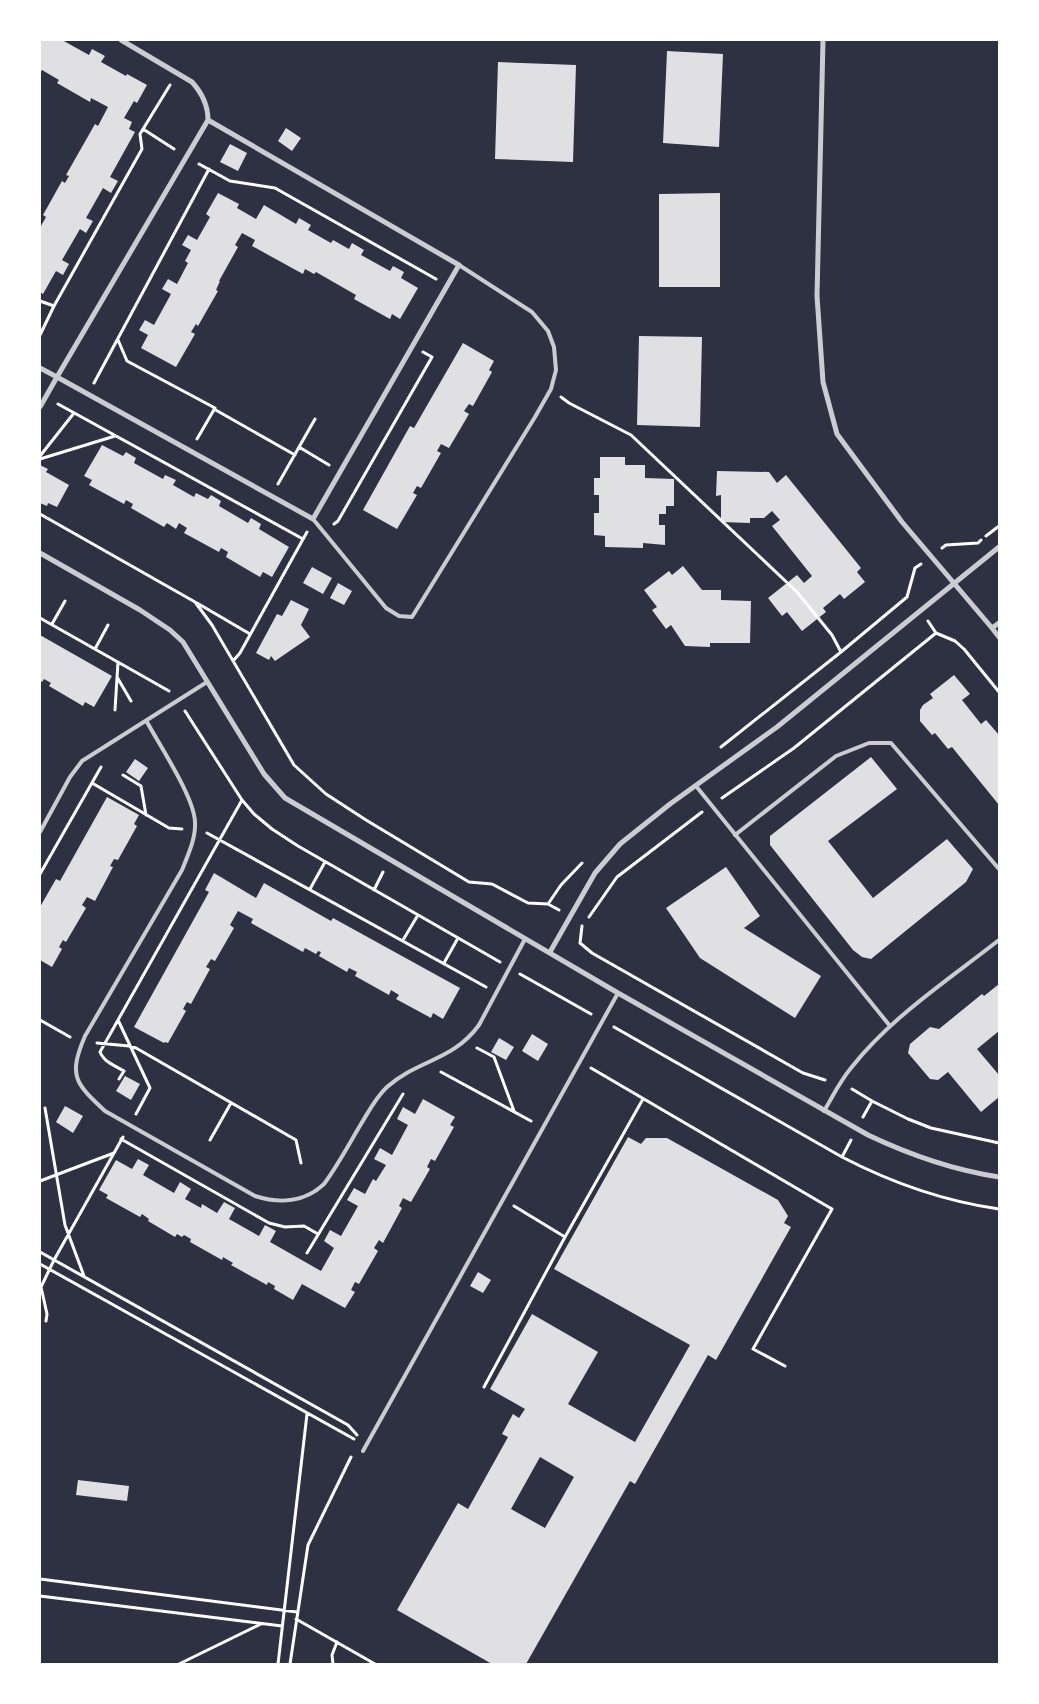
<svg xmlns="http://www.w3.org/2000/svg" width="1039" height="1704" font-family="Karla,sans-serif">
<rect width="100%" height="100%" fill="#2d3142"/>
<!-- building -->
<path fill="#e0e0e3" fill-rule="evenodd" d="M 40,40 L 62,40 L 89,55 L 92,49 L 105,56 L 101,62 L 126,76 L 127,74 L 147,85 L 137,103 L 134,101 L 124,118 L 132,122 L 129,129 L 135,132 L 110,177 L 118,181 L 111,193 L 103,188 L 86,218 L 93,221 L 86,233 L 80,229 L 62,260 L 69,264 L 63,275 L 56,271 L 43,294 L 40,292 L 40,225 L 41,226 L 46,217 L 43,215 L 62,181 L 65,183 L 69,176 L 66,175 L 95,124 L 98,126 L 108,107 L 91,98 L 90,102 L 57,83 L 59,80 L 42,70 L 40,73 Z
M 667,51 L 723,54 L 719,147 L 663,143 Z
M 498,62 L 576,65 L 573,162 L 495,159 Z
M 286,128 L 301,138 L 292,151 L 278,141 Z
M 230,144 L 247,153 L 238,171 L 220,162 Z
M 218,193 L 239,204 L 237,208 L 256,219 L 264,205 L 296,224 L 299,218 L 311,225 L 308,230 L 331,243 L 333,240 L 349,249 L 352,243 L 364,250 L 361,255 L 390,271 L 393,266 L 404,272 L 401,278 L 418,288 L 400,319 L 392,314 L 390,319 L 354,299 L 356,295 L 316,272 L 314,274 L 305,269 L 303,274 L 252,246 L 255,240 L 242,233 L 235,245 L 238,247 L 219,281 L 220,281 L 216,290 L 218,291 L 198,326 L 196,324 L 191,332 L 195,334 L 176,367 L 141,348 L 148,335 L 139,330 L 145,320 L 154,325 L 171,294 L 162,289 L 168,279 L 177,284 L 188,263 L 185,261 L 191,250 L 182,245 L 188,235 L 197,240 L 210,217 L 206,214 Z
M 720,193 L 720,287 L 659,287 L 659,194 Z
M 639,336 L 702,337 L 700,427 L 637,425 Z
M 463,343 L 494,361 L 489,370 L 492,372 L 473,406 L 469,404 L 464,411 L 469,414 L 449,448 L 441,444 L 437,451 L 441,453 L 421,488 L 417,486 L 413,493 L 417,495 L 397,529 L 363,510 L 410,426 L 414,428 Z
M 102,445 L 123,456 L 126,452 L 136,458 L 134,463 L 163,479 L 165,475 L 176,480 L 173,485 L 194,497 L 196,493 L 208,499 L 211,495 L 221,501 L 219,506 L 248,523 L 251,518 L 261,524 L 259,529 L 289,547 L 272,577 L 263,572 L 260,577 L 226,557 L 228,552 L 221,548 L 219,552 L 184,533 L 187,528 L 179,523 L 176,529 L 167,523 L 164,527 L 131,508 L 133,504 L 126,500 L 124,504 L 89,485 L 92,480 L 84,476 Z
M 600,457 L 625,457 L 625,465 L 645,465 L 645,478 L 674,479 L 674,506 L 666,506 L 666,514 L 659,514 L 659,525 L 665,525 L 665,545 L 643,543 L 643,548 L 605,547 L 605,536 L 594,535 L 594,513 L 599,513 L 599,495 L 594,495 L 594,478 L 600,478 Z
M 40,465 L 48,469 L 46,472 L 69,485 L 57,507 L 48,503 L 47,506 L 40,503 Z
M 717,471 L 769,472 L 777,483 L 786,475 L 861,568 L 857,572 L 865,582 L 844,599 L 840,594 L 823,608 L 826,612 L 802,631 L 787,612 L 782,616 L 768,598 L 797,575 L 804,583 L 812,576 L 772,526 L 780,520 L 772,511 L 764,518 L 750,518 L 750,523 L 721,522 L 721,495 L 716,496 Z
M 683,566 L 702,590 L 721,590 L 721,600 L 751,601 L 750,643 L 710,643 L 710,647 L 685,646 L 671,625 L 666,629 L 652,610 L 657,607 L 644,590 L 669,571 L 672,575 Z
M 312,567 L 332,578 L 323,594 L 303,583 Z
M 338,583 L 352,591 L 344,605 L 330,598 Z
M 291,600 L 309,609 L 301,625 L 310,637 L 275,661 L 271,656 L 269,660 L 256,653 L 277,614 L 282,616 Z
M 40,635 L 112,676 L 94,707 L 85,702 L 83,706 L 49,686 L 51,683 L 44,679 L 42,682 L 40,680 Z
M 954,675 L 970,694 L 962,700 L 981,724 L 986,720 L 999,735 L 999,805 L 952,747 L 948,749 L 935,733 L 932,735 L 920,721 L 920,710 L 923,705 L 933,698 L 930,694 Z
M 871,757 L 897,789 L 828,841 L 873,898 L 947,839 L 973,869 L 966,882 L 871,959 L 862,957 L 853,950 L 770,845 L 770,836 Z
M 135,759 L 148,768 L 139,781 L 126,772 Z
M 107,797 L 139,815 L 134,824 L 137,826 L 118,860 L 114,859 L 110,866 L 113,867 L 95,901 L 87,897 L 82,905 L 86,908 L 66,942 L 63,940 L 59,947 L 62,949 L 52,967 L 40,960 L 40,907 L 56,879 L 60,881 Z
M 726,867 L 760,916 L 744,928 L 821,976 L 795,1018 L 700,958 L 666,908 Z
M 214,873 L 256,898 L 264,883 L 331,921 L 333,918 L 460,988 L 443,1019 L 433,1013 L 431,1018 L 396,999 L 399,995 L 391,990 L 389,995 L 355,976 L 357,972 L 349,968 L 347,972 L 319,956 L 321,952 L 318,951 L 316,954 L 305,948 L 303,952 L 251,923 L 253,919 L 238,911 L 230,925 L 234,928 L 215,961 L 211,959 L 206,967 L 210,969 L 191,1004 L 187,1002 L 183,1009 L 186,1011 L 168,1043 L 165,1042 L 164,1043 L 134,1027 L 209,892 L 205,890 Z
M 999,984 L 999,1031 L 977,1049 L 999,1075 L 999,1097 L 981,1112 L 948,1072 L 938,1080 L 930,1079 L 908,1053 L 910,1044 L 930,1027 L 939,1029 L 982,994 L 984,996 Z
M 532,1034 L 548,1044 L 538,1061 L 522,1051 Z
M 499,1038 L 514,1047 L 506,1060 L 491,1052 Z
M 125,1076 L 140,1084 L 131,1100 L 116,1091 Z
M 423,1099 L 455,1117 L 450,1125 L 454,1127 L 435,1161 L 431,1159 L 427,1167 L 430,1169 L 411,1202 L 403,1198 L 399,1206 L 402,1208 L 383,1243 L 379,1240 L 374,1248 L 378,1251 L 359,1284 L 355,1282 L 351,1290 L 355,1292 L 345,1308 L 302,1284 L 293,1300 L 274,1289 L 275,1286 L 268,1282 L 267,1285 L 231,1265 L 233,1263 L 223,1257 L 222,1260 L 190,1242 L 191,1239 L 184,1235 L 182,1237 L 177,1234 L 175,1237 L 148,1221 L 149,1219 L 142,1214 L 140,1217 L 106,1198 L 108,1195 L 99,1190 L 116,1160 L 132,1169 L 138,1159 L 149,1165 L 143,1175 L 174,1193 L 180,1182 L 191,1189 L 185,1199 L 201,1208 L 202,1204 L 217,1213 L 224,1202 L 235,1208 L 229,1219 L 259,1236 L 265,1225 L 276,1231 L 270,1242 L 321,1271 L 334,1248 L 324,1241 L 330,1230 L 341,1236 L 358,1206 L 347,1200 L 354,1188 L 365,1194 L 373,1179 L 376,1181 L 386,1165 L 374,1159 L 380,1148 L 392,1155 L 408,1125 L 397,1119 L 403,1107 L 415,1114 Z
M 65,1106 L 83,1116 L 73,1133 L 56,1122 Z
M 628,1137 L 641,1144 L 646,1138 L 667,1138 L 778,1200 L 788,1216 L 784,1223 L 791,1227 L 716,1360 L 708,1355 L 635,1484 L 630,1481 L 526,1664 L 492,1664 L 397,1610 L 458,1503 L 468,1509 L 508,1437 L 502,1434 L 513,1414 L 519,1418 L 525,1409 L 490,1389 L 532,1314 L 598,1352 L 568,1404 L 635,1442 L 690,1345 L 554,1269 ZM 540,1457 L 574,1477 L 545,1528 L 511,1509 Z
M 478,1272 L 491,1280 L 483,1293 L 470,1286 Z
M 78,1480 L 129,1486 L 127,1501 L 76,1495 Z"/>
<g fill="none" stroke-linecap="round" stroke-linejoin="round">
<!-- path -->
<path stroke="#fff" stroke-width="3" d="M 143,129 L 174,149
M 199,164 L 230,181 L 275,188 L 436,279
M 40,301 L 54,306
M 40,335 L 54,306 L 142,149 L 140,134 L 170,85
M 118,340 L 127,361 L 215,408 L 197,439
M 94,383 L 209,169
M 561,397 L 569,403 L 631,435 L 797,592 L 832,635 L 841,652
M 58,404 L 303,539
M 214,409 L 295,455
M 299,447 L 329,465
M 40,456 L 74,413
M 40,459 L 115,436
M 278,484 L 315,419
M 40,514 L 195,602 L 212,625 L 294,765 L 326,794 L 366,820 L 469,882 L 492,884 L 528,903 L 548,904 L 559,910
M 334,524 L 338,521 L 432,357 L 423,352
M 986,536 L 999,526
M 942,548 L 946,545 L 978,543 L 981,540
M 197,603 L 250,634
M 40,618 L 169,691
M 928,621 L 936,633
M 52,624 L 65,601
M 95,649 L 108,625
M 233,661 L 240,653 L 307,532
M 117,677 L 131,701
M 115,710 L 118,662
M 185,711 L 242,800 L 254,814 L 272,829 L 298,846 L 500,962
M 721,747 L 841,652 L 907,597 L 915,568 L 921,564
M 123,775 L 141,786 L 146,815
M 92,783 L 169,828 L 182,829
M 722,798 L 794,748 L 936,633 L 955,641 L 964,649 L 999,692
M 207,833 L 486,987
M 40,874 L 101,767
M 310,889 L 325,862
M 374,890 L 383,872
M 548,904 L 561,885 L 582,863
M 589,917 L 617,877 L 702,812
M 582,926 L 580,943 L 592,953 L 803,1073 L 825,1080
M 403,940 L 418,915
M 444,963 L 458,938
M 520,974 L 591,1014
M 40,1020 L 70,1037
M 118,1020 L 150,1088 L 136,1114
M 614,1027 L 842,1157 C 892,1183 943,1201 999,1209
M 97,1043 L 129,1046 L 136,1048 L 296,1140 L 301,1163
M 477,1048 L 494,1057 L 514,1111
M 591,1068 L 832,1209 L 753,1349 L 785,1366
M 441,1072 L 531,1121
M 119,1079 L 124,1071 C 115,1066 104,1062 100,1052 L 242,800
M 852,1089 L 872,1101 L 863,1117
M 872,1101 L 908,1119 L 931,1128 L 999,1143
M 45,1108 L 65,1225 L 84,1276
M 121,1139 L 269,1223 L 285,1227 L 304,1226 L 318,1234
M 210,1140 L 231,1103
M 842,1157 L 851,1140
M 40,1181 L 114,1153
M 514,1206 L 565,1237 L 643,1099
M 40,1252 L 348,1425 L 357,1435
M 307,1253 L 403,1094
M 40,1264 L 354,1439
M 46,1321 L 47,1314 L 41,1287 L 54,1260 L 123,1137
M 484,1387 L 565,1237
M 40,1579 L 297,1612
M 40,1596 L 282,1626
M 296,1619 L 375,1664
M 179,1664 L 261,1624
M 278,1664 L 307,1414
M 290,1664 L 308,1545 L 351,1457
M 333,1664 L 332,1655 L 337,1642"/>
<!-- service -->
<path stroke="#caccd0" stroke-width="4" d="M 313,519 L 386,608 L 399,616 L 412,617 L 535,417 L 551,389 L 556,370 L 554,347 L 548,331 L 532,312 L 459,265
M 147,722 C 160,746 194,797 195,822 C 196,838 188,855 182,870 L 85,1036 C 68,1076 75,1083 105,1111 L 255,1196 C 280,1204 305,1202 324,1184 C 338,1165 349,1144 361,1124 C 369,1111 376,1097 387,1087 C 417,1060 453,1061 479,1025 L 525,939
M 696,786 L 890,1026
M 40,832 L 70,777 L 82,761 L 207,682
M 735,835 L 836,756 L 869,743 L 891,743 L 999,869
M 824,1111 C 833,1096 840,1081 851,1068 C 891,1017 948,980 999,940
M 363,1451 L 618,993"/>
<!-- minor -->
<path stroke="#caccd0" stroke-width="5" d="M 121,40 L 192,82 C 202,93 208,105 208,120 L 57,377 L 313,519 L 459,265 L 208,120
M 823,40 L 817,296 L 823,382 L 837,434 L 902,522 L 992,628
M 40,368 L 57,377 L 40,407
M 40,553 L 140,610 L 170,630 L 183,642 L 264,774 L 285,798 L 618,993 L 868,1135 C 910,1155 953,1170 999,1177
M 999,623 L 992,628 L 999,637
M 550,952 L 595,873 L 620,844 L 670,804 L 777,727 L 999,547"/>
</g>
<!-- border -->
<rect width="1039" height="1704" fill="none" stroke="#ffffff" stroke-width="82"/>
</svg>
